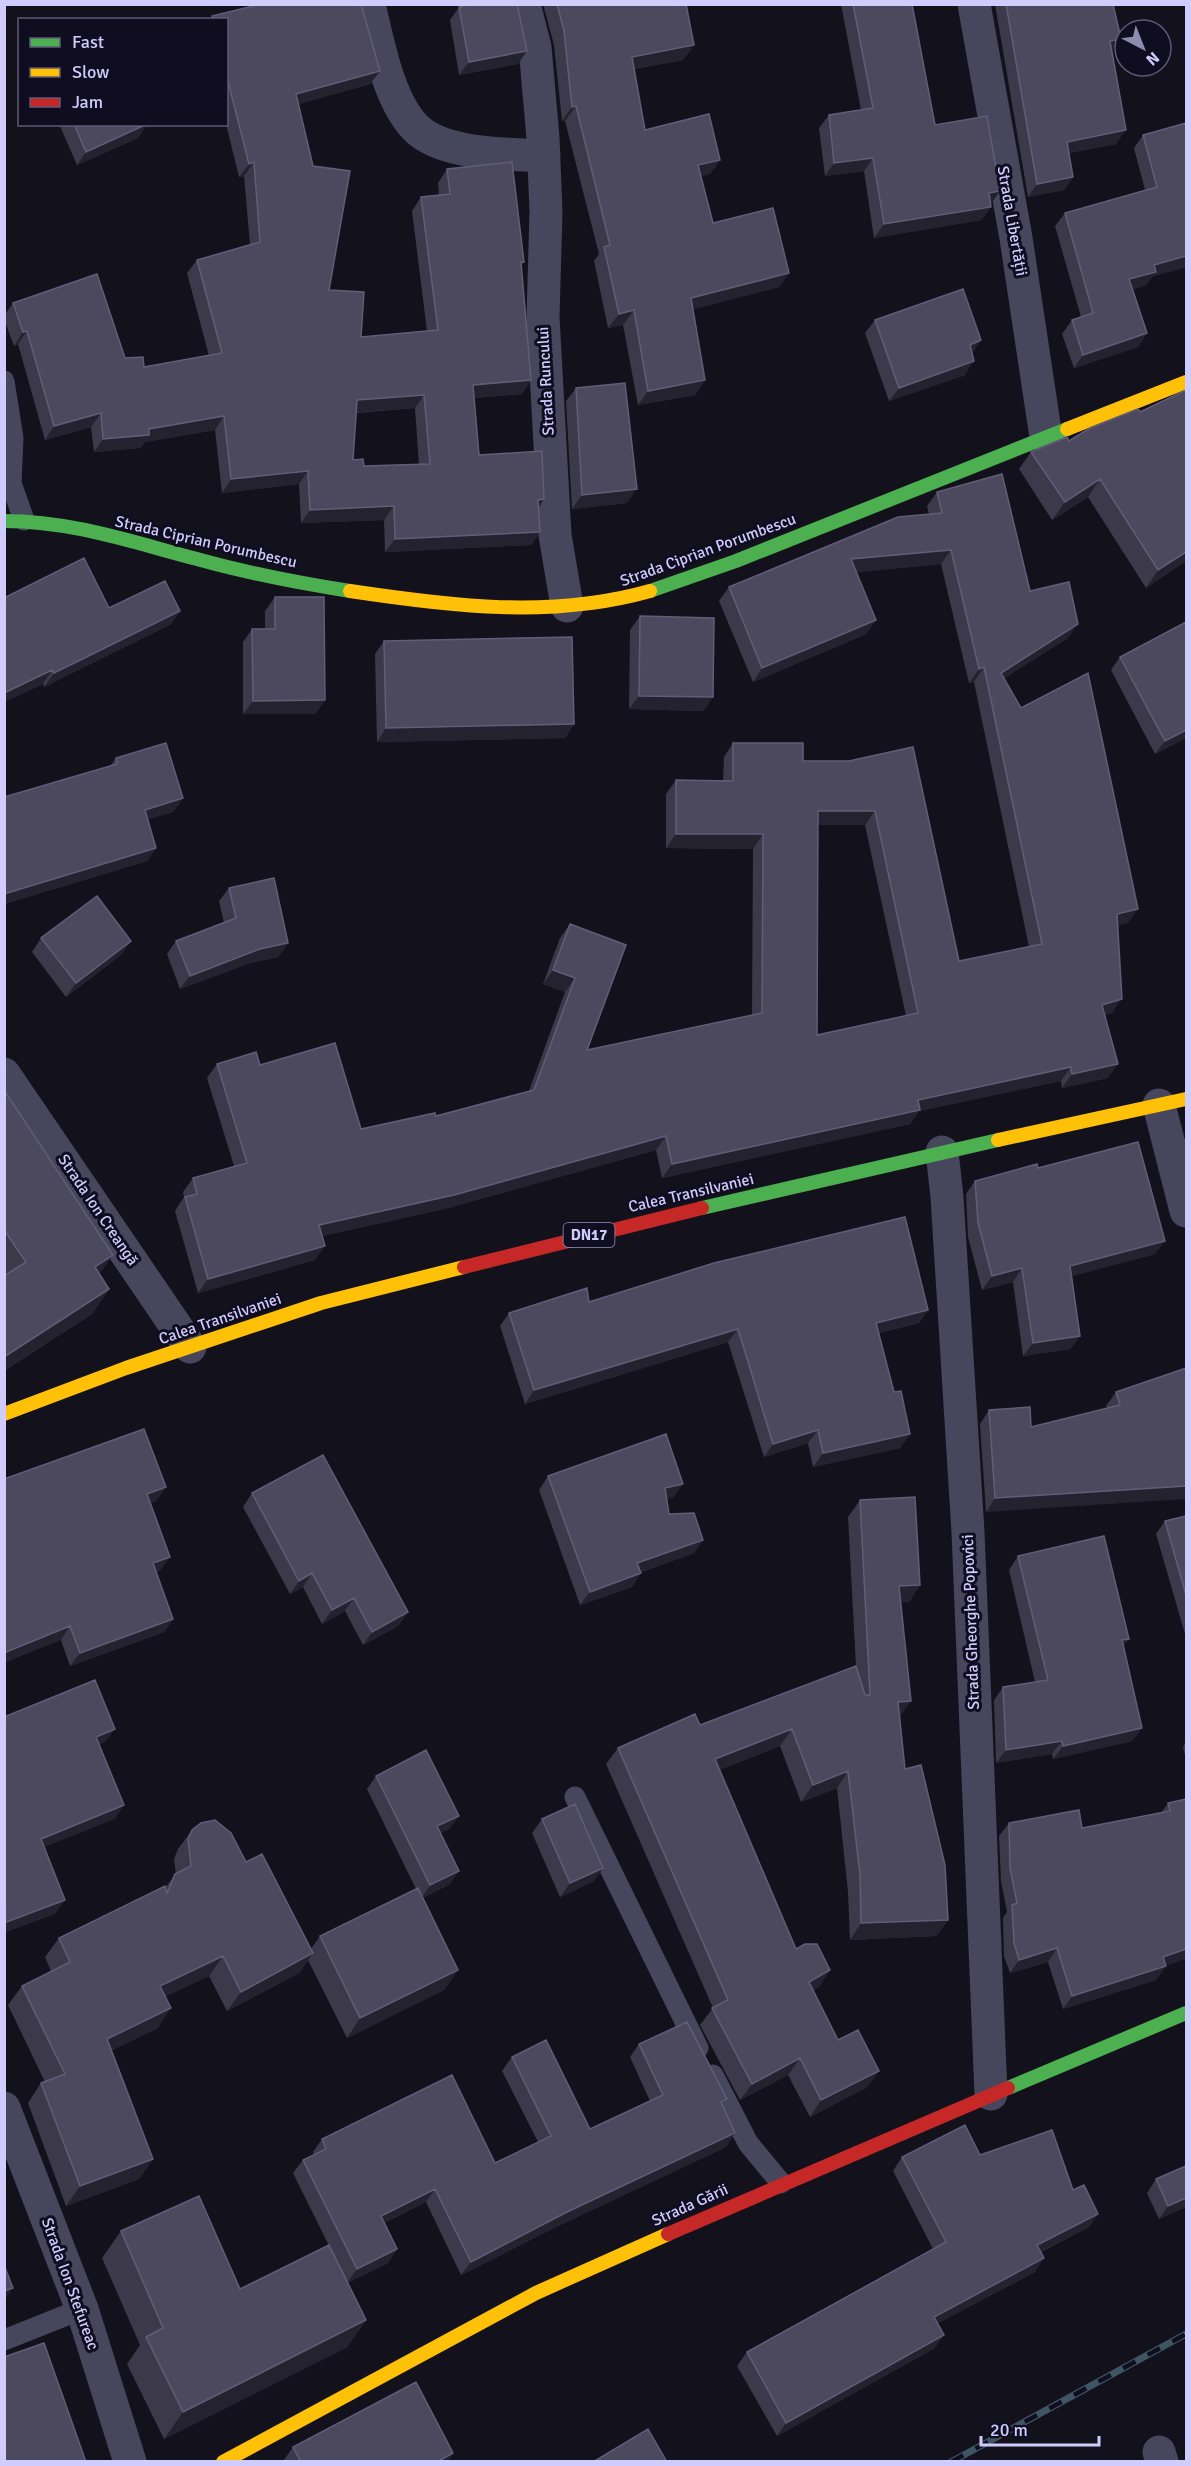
<svg xmlns="http://www.w3.org/2000/svg" width="1191" height="2466" font-family="Signika,sans-serif">
<rect width="100%" height="100%" fill="#13111c"/>
<g fill="none" stroke-linecap="round" stroke-linejoin="round">
<!-- lane -->
<path stroke="#46465c" stroke-width="21" d="M 4,381 L 13,438 L 11,483 L 24,520
M 575,1797 L 698,2048
M 713,2075 L 748,2143 L 781,2183
M 4,2340 L 82,2309"/>
<!-- street -->
<path stroke="#46465c" stroke-width="33" d="M 369,4 C 378,42 389,105 419,131 C 448,155 508,154 544,156
M 524,4 L 535,47 L 543,138 L 546,212 L 543,317 L 555,535 L 567,606
M 974,4 L 1016,238 L 1046,437
M 4,1074 L 190,1347
M 1159,1105 L 1186,1211
M 942,1152 L 947,1197 L 968,1532 L 991,2094
M 4,2108 L 82,2309 L 130,2462
M 1159,2452 L 1162,2462"/>
<!-- fast -->
<path stroke="#4caf50" stroke-width="14" d="M 4,521 C 72,521 132,542 197,559 C 247,573 299,583 350,591
M 650,591 L 736,561 L 1067,429
M 702,1208 L 998,1140
M 1008,2088 L 1186,2013"/>
<!-- slow -->
<path stroke="#ffc107" stroke-width="14" d="M 1067,429 L 1186,382
M 350,591 C 450,606 551,619 650,591
M 998,1140 L 1186,1099
M 4,1414 L 126,1368 L 321,1303 L 464,1267
M 223,2462 L 536,2293 L 668,2234"/>
<!-- jam -->
<path stroke="#c62828" stroke-width="14" d="M 464,1267 L 702,1208
M 668,2234 L 1008,2088"/>
<!-- rail casing -->
<g stroke="#3f5564" stroke-width="7">
<path id="rail" d="M 951,2462 L 1186,2334"/>
</g>
<!-- rail -->
<use href="#rail" stroke="#100d20" stroke-width="4.5" stroke-dasharray="14" stroke-linecap="butt"/>
</g>
<!-- wall -->
<path fill="#3c394b" fill-rule="evenodd" d="M 261,4 L 361,4 L 380,71 L 370,84 L 298,104 L 313,166 L 350,171 L 329,290 L 364,292 L 361,337 L 427,331 L 412,211 L 421,197 L 439,195 L 438,183 L 447,169 L 512,162 L 524,262 L 521,266 L 531,380 L 522,394 L 474,398 L 479,455 L 542,451 L 544,499 L 539,507 L 540,532 L 531,545 L 385,552 L 384,520 L 301,523 L 299,484 L 222,493 L 215,430 L 145,442 L 140,448 L 94,452 L 91,427 L 45,440 L 18,344 L 14,346 L 4,319 L 4,316 L 13,303 L 97,274 L 125,358 L 143,357 L 144,367 L 209,356 L 187,273 L 197,260 L 250,245 L 244,176 L 239,177 L 226,124 L 226,20 L 210,20 L 212,16 ZM 415,408 L 419,465 L 364,466 L 363,459 L 353,460 L 356,413 Z
M 543,4 L 686,4 L 694,45 L 683,60 L 634,69 L 645,130 L 720,160 L 710,174 L 701,176 L 713,223 L 789,273 L 779,287 L 693,309 L 705,380 L 695,395 L 638,405 L 623,325 L 608,328 L 594,261 L 599,254 L 565,121 L 562,121 L 554,45 Z
M 841,4 L 912,4 L 935,125 L 991,204 L 991,207 L 981,220 L 874,238 L 864,171 L 825,176 L 819,128 L 829,115 L 861,110 Z
M 995,4 L 1113,4 L 1111,52 L 1116,144 L 1069,153 L 1073,177 L 1064,190 L 1028,197 Z
M 459,7 L 518,64 L 459,75 L 450,20 Z
M 1186,123 L 1186,267 L 1153,276 L 1146,285 L 1133,289 L 1147,333 L 1138,347 L 1074,368 L 1062,334 L 1072,320 L 1081,317 L 1055,226 L 1065,213 L 1145,190 L 1134,148 L 1143,135 Z
M 59,124 L 147,124 L 138,138 L 77,165 Z
M 875,320 L 981,340 L 972,353 L 965,375 L 889,401 L 865,333 Z
M 576,388 L 627,503 L 572,509 L 566,401 Z
M 1140,412 L 1186,561 L 1146,588 L 1088,497 L 1052,520 L 1019,469 L 1031,452 L 1069,441 Z
M 937,492 L 1030,591 L 1068,638 L 1004,678 L 1128,923 L 1118,925 L 1112,1013 L 1105,1015 L 1108,1078 L 1062,1088 L 1061,1081 L 919,1111 L 910,1124 L 662,1178 L 656,1150 L 444,1209 L 322,1236 L 315,1260 L 198,1293 L 175,1211 L 184,1197 L 183,1192 L 193,1178 L 234,1166 L 207,1078 L 217,1064 L 260,1065 L 361,1129 L 436,1116 L 529,1091 L 565,992 L 543,984 L 560,938 L 570,924 L 587,1050 L 752,1015 L 753,849 L 666,848 L 666,794 L 676,780 L 723,781 L 724,757 L 733,743 L 803,761 L 849,761 L 959,961 L 1029,947 L 974,682 L 969,683 L 941,564 L 856,572 L 876,620 L 866,634 L 753,682 L 719,601 L 729,587 L 929,514 L 927,506 ZM 818,825 L 865,825 L 906,1016 L 817,1035 Z
M 275,597 L 325,700 L 315,714 L 243,714 L 243,642 L 252,629 L 265,629 L 265,611 Z
M 109,608 L 180,611 L 171,624 L 44,687 L 43,684 L 4,702 Z
M 640,616 L 713,697 L 703,711 L 629,709 L 630,630 Z
M 1186,623 L 1186,738 L 1155,754 L 1111,670 L 1120,657 Z
M 384,641 L 574,724 L 565,738 L 377,742 L 375,654 Z
M 116,758 L 183,798 L 173,812 L 148,819 L 156,848 L 147,861 L 4,904 L 4,797 L 110,766 Z
M 229,888 L 288,943 L 278,957 L 250,963 L 180,989 L 167,954 L 176,941 L 224,923 L 219,901 Z
M 41,938 L 122,954 L 66,997 L 32,952 Z
M 4,1090 L 113,1255 L 99,1274 L 109,1289 L 92,1314 L 4,1371 Z
M 1038,1168 L 1155,1254 L 1072,1276 L 1080,1336 L 1070,1349 L 1023,1356 L 1013,1282 L 982,1290 L 968,1237 L 966,1194 L 975,1181 Z
M 589,1302 L 928,1310 L 919,1323 L 879,1333 L 894,1392 L 910,1434 L 900,1448 L 813,1467 L 808,1443 L 764,1457 L 728,1342 L 525,1404 L 500,1326 L 509,1313 Z
M 1186,1368 L 986,1512 L 980,1424 L 989,1410 L 1031,1427 L 1107,1408 L 1106,1406 L 1116,1392 Z
M 548,1476 L 674,1497 L 667,1499 L 669,1514 L 703,1540 L 694,1553 L 641,1572 L 632,1587 L 580,1605 L 539,1490 Z
M 4,1479 L 166,1487 L 156,1501 L 150,1503 L 170,1557 L 160,1570 L 156,1572 L 173,1619 L 164,1632 L 70,1666 Z
M 252,1493 L 408,1612 L 398,1626 L 363,1645 L 345,1611 L 322,1624 L 303,1587 L 290,1594 L 243,1507 Z
M 860,1500 L 920,1585 L 909,1602 L 901,1602 L 900,1717 L 905,1769 L 948,1920 L 936,1936 L 850,1940 L 848,1892 L 837,1788 L 801,1802 L 780,1746 L 719,1770 L 796,1949 L 830,1970 L 819,1987 L 813,1990 L 838,2040 L 879,2071 L 867,2087 L 810,2117 L 788,2075 L 740,2100 L 700,2025 L 713,2008 L 606,1764 L 618,1748 L 700,1725 L 856,1667 L 848,1517 Z
M 1186,1516 L 1186,1633 L 1185,1634 L 1156,1534 L 1165,1521 Z
M 1018,1556 L 1129,1639 L 1123,1646 L 1142,1728 L 1132,1741 L 1053,1759 L 1052,1754 L 996,1763 L 994,1700 L 1003,1687 L 1035,1682 L 1009,1570 Z
M 1186,1741 L 1186,1759 L 1183,1747 Z
M 376,1776 L 459,1816 L 449,1829 L 440,1833 L 450,1884 L 423,1898 L 458,1970 L 444,1990 L 347,2038 L 308,1960 L 299,1973 L 227,2011 L 209,1976 L 166,1996 L 158,2028 L 112,2050 L 153,2159 L 139,2179 L 66,2206 L 28,2103 L 41,2083 L 45,2082 L 8,2005 L 22,1986 L 51,1971 L 45,1957 L 59,1938 L 165,1888 L 176,1874 L 174,1859 L 178,1849 L 192,1830 L 246,1862 L 311,1949 L 320,1936 L 416,1889 L 367,1789 Z
M 1186,1799 L 1166,1966 L 1156,1980 L 1063,2009 L 1048,1962 L 1010,1973 L 1004,1956 L 1003,1918 L 1007,1912 L 1001,1881 L 999,1836 L 1009,1823 L 1082,1828 L 1161,1813 L 1168,1803 Z
M 542,1819 L 594,1881 L 560,1897 L 532,1833 Z
M 639,2044 L 727,2099 L 722,2105 L 735,2133 L 726,2147 L 558,2226 L 461,2275 L 426,2202 L 384,2223 L 397,2249 L 388,2263 L 347,2283 L 366,2320 L 347,2347 L 164,2439 L 127,2364 L 140,2345 L 102,2258 L 121,2231 L 240,2289 L 340,2268 L 293,2173 L 303,2160 L 314,2155 L 313,2152 L 322,2139 L 495,2163 L 538,2142 L 502,2071 L 512,2057 L 590,2129 L 650,2101 L 630,2057 Z
M 980,2155 L 1073,2190 L 1098,2214 L 1089,2227 L 1041,2252 L 1035,2272 L 938,2323 L 935,2348 L 777,2436 L 737,2366 L 747,2352 L 933,2249 L 893,2171 L 902,2157 Z
M 1156,2179 L 1186,2207 L 1159,2219 L 1147,2193 Z
M 293,2447 L 453,2453 L 448,2462 L 284,2462 L 284,2460 Z"/>
<!-- shaded-wall -->
<path fill="#252230" d="M 1121,39 L 1111,52 L 1110,41 Z
M 694,45 L 683,60 L 621,71 L 632,57 Z
M 527,51 L 518,64 L 459,75 L 469,62 Z
M 380,71 L 370,84 L 286,107 L 296,94 Z
M 576,106 L 565,121 L 562,121 L 572,107 Z
M 147,124 L 138,138 L 77,165 L 86,152 Z
M 1126,130 L 1116,144 L 1058,155 L 1067,142 Z
M 873,158 L 864,171 L 825,176 L 834,163 Z
M 720,160 L 710,174 L 688,180 L 698,165 Z
M 254,162 L 244,176 L 239,177 L 249,164 Z
M 1073,177 L 1064,190 L 1028,197 L 1037,184 Z
M 1000,191 L 991,204 L 989,193 Z
M 991,207 L 981,220 L 874,238 L 884,224 Z
M 1186,256 L 1186,267 L 1153,276 L 1146,285 L 1120,293 L 1129,279 L 1154,265 Z
M 789,273 L 779,287 L 681,312 L 691,298 Z
M 634,310 L 623,325 L 608,328 L 619,314 Z
M 27,331 L 18,344 L 14,346 L 23,332 Z
M 1147,333 L 1138,347 L 1074,368 L 1083,355 Z
M 981,340 L 972,354 L 970,345 Z
M 974,361 L 965,375 L 889,401 L 899,388 Z
M 531,380 L 522,394 L 463,399 L 473,385 Z
M 705,380 L 695,395 L 638,405 L 648,391 Z
M 424,395 L 415,408 L 348,413 L 357,400 Z
M 101,413 L 91,427 L 45,440 L 54,426 Z
M 224,416 L 215,430 L 145,442 L 140,448 L 94,452 L 103,439 L 149,429 Z
M 308,471 L 299,484 L 222,493 L 231,479 Z
M 1100,479 L 1088,497 L 1052,520 L 1065,502 Z
M 637,489 L 627,503 L 572,509 L 582,495 Z
M 544,499 L 535,513 L 538,500 Z
M 394,506 L 384,520 L 301,523 L 310,510 Z
M 540,532 L 531,545 L 385,552 L 395,539 Z
M 951,550 L 941,564 L 841,574 L 851,559 Z
M 1186,552 L 1186,561 L 1146,588 L 1158,570 Z
M 180,611 L 171,624 L 44,687 L 54,673 Z
M 876,620 L 866,634 L 753,682 L 762,668 Z
M 1078,624 L 1068,638 L 991,687 L 1001,673 Z
M 984,667 L 974,682 L 969,683 L 979,669 Z
M 52,670 L 43,684 L 4,702 L 4,693 Z
M 639,696 L 713,697 L 703,711 L 629,709 Z
M 325,700 L 315,714 L 243,714 L 253,701 Z
M 574,724 L 565,738 L 377,742 L 386,728 Z
M 1186,730 L 1186,738 L 1155,754 L 1165,741 Z
M 183,798 L 173,812 L 135,823 L 145,810 Z
M 818,811 L 875,811 L 865,825 L 808,825 Z
M 676,834 L 763,834 L 753,849 L 666,848 Z
M 156,848 L 147,861 L 4,904 L 4,894 Z
M 1138,909 L 1128,923 L 1107,928 L 1117,914 Z
M 131,941 L 122,954 L 66,997 L 76,983 Z
M 288,943 L 278,957 L 250,963 L 180,989 L 190,976 L 260,949 Z
M 553,970 L 575,978 L 565,992 L 543,984 Z
M 1122,999 L 1112,1013 L 1093,1019 L 1102,1005 Z
M 1118,1064 L 1108,1078 L 1062,1088 L 1072,1074 Z
M 1071,1067 L 1061,1081 L 919,1111 L 910,1124 L 662,1178 L 672,1164 L 918,1100 Z
M 666,1136 L 656,1150 L 444,1209 L 309,1239 L 319,1225 Z
M 1165,1241 L 1155,1254 L 1061,1279 L 1070,1266 Z
M 325,1246 L 315,1260 L 198,1293 L 208,1279 Z
M 113,1255 L 95,1280 L 95,1267 Z
M 1022,1268 L 1013,1282 L 982,1290 L 992,1276 Z
M 109,1289 L 92,1314 L 4,1371 L 4,1357 Z
M 928,1310 L 919,1323 L 867,1336 L 876,1323 Z
M 738,1329 L 728,1342 L 525,1404 L 534,1390 Z
M 1080,1336 L 1070,1349 L 1023,1356 L 1033,1343 Z
M 818,1430 L 808,1443 L 764,1457 L 773,1444 Z
M 910,1434 L 900,1448 L 813,1467 L 823,1453 Z
M 683,1484 L 674,1497 L 656,1501 L 665,1488 Z
M 1186,1486 L 1186,1499 L 986,1512 L 995,1498 Z
M 166,1487 L 156,1501 L 137,1507 L 147,1494 Z
M 703,1540 L 694,1553 L 628,1576 L 637,1563 Z
M 170,1557 L 160,1570 L 144,1576 L 153,1563 Z
M 312,1573 L 303,1587 L 290,1594 L 299,1581 Z
M 641,1573 L 632,1587 L 580,1605 L 590,1592 Z
M 920,1585 L 909,1602 L 887,1603 L 899,1586 Z
M 354,1598 L 345,1611 L 322,1624 L 332,1610 Z
M 408,1612 L 398,1626 L 363,1645 L 372,1632 Z
M 173,1619 L 164,1632 L 70,1666 L 80,1653 Z
M 70,1626 L 61,1640 L 4,1663 L 4,1653 Z
M 1129,1639 L 1119,1652 L 1122,1640 Z
M 911,1701 L 900,1717 L 898,1702 Z
M 1142,1728 L 1132,1741 L 1053,1759 L 1063,1746 Z
M 115,1729 L 105,1742 L 87,1750 L 96,1737 Z
M 792,1729 L 780,1746 L 703,1776 L 715,1759 Z
M 1062,1741 L 1052,1754 L 996,1763 L 1006,1750 Z
M 848,1771 L 837,1788 L 801,1802 L 813,1785 Z
M 124,1805 L 115,1819 L 32,1852 L 41,1839 Z
M 459,1816 L 449,1829 L 427,1840 L 437,1826 Z
M 603,1868 L 594,1881 L 560,1897 L 570,1883 Z
M 459,1871 L 450,1884 L 421,1899 L 430,1885 Z
M 65,1900 L 55,1914 L 4,1933 L 4,1923 Z
M 948,1920 L 936,1936 L 850,1940 L 861,1923 Z
M 1057,1948 L 1048,1962 L 1010,1973 L 1019,1960 Z
M 1186,1949 L 1186,1959 L 1153,1970 L 1163,1957 Z
M 313,1953 L 299,1973 L 227,2011 L 241,1992 Z
M 223,1956 L 209,1976 L 147,2005 L 160,1986 Z
M 1166,1966 L 1156,1980 L 1063,2009 L 1072,1996 Z
M 458,1970 L 444,1990 L 347,2038 L 360,2018 Z
M 830,1970 L 819,1987 L 797,1998 L 809,1982 Z
M 171,2008 L 158,2028 L 94,2059 L 107,2039 Z
M 800,2058 L 788,2075 L 740,2100 L 752,2084 Z
M 879,2071 L 867,2087 L 810,2117 L 821,2100 Z
M 735,2133 L 726,2147 L 558,2226 L 461,2275 L 471,2262 L 567,2212 Z
M 153,2159 L 139,2179 L 66,2206 L 80,2186 Z
M 435,2189 L 426,2202 L 371,2229 L 381,2216 Z
M 1186,2198 L 1186,2207 L 1159,2219 L 1168,2206 Z
M 1098,2214 L 1089,2227 L 1028,2258 L 1037,2245 Z
M 397,2249 L 388,2263 L 347,2283 L 357,2269 Z
M 1044,2258 L 1035,2272 L 925,2330 L 934,2317 Z
M 13,2288 L 4,2300 L 4,2291 Z
M 366,2320 L 347,2347 L 164,2439 L 183,2412 Z
M 944,2335 L 935,2348 L 777,2436 L 786,2423 Z
M 453,2453 L 448,2462 L 437,2462 Z"/>
<!-- building -->
<path fill="#4c495f" stroke="#615d78" stroke-width="1.5" fill-rule="evenodd" d="M 261,4 L 361,4 L 380,71 L 296,94 L 313,166 L 350,171 L 329,290 L 364,292 L 361,337 L 438,330 L 421,197 L 450,194 L 447,169 L 512,162 L 524,262 L 521,262 L 531,380 L 473,385 L 479,455 L 542,451 L 544,499 L 538,500 L 540,532 L 395,539 L 394,506 L 310,510 L 308,471 L 231,479 L 224,416 L 149,429 L 149,435 L 103,439 L 101,413 L 54,426 L 27,331 L 23,332 L 13,303 L 97,274 L 125,358 L 143,357 L 144,367 L 222,353 L 197,260 L 260,242 L 254,162 L 249,164 L 226,74 L 226,20 L 213,20 L 212,16 ZM 424,395 L 430,464 L 364,466 L 363,459 L 353,460 L 357,400 Z
M 472,4 L 517,4 L 527,51 L 469,62 L 459,7 Z
M 557,4 L 686,4 L 694,45 L 632,57 L 645,130 L 709,114 L 720,160 L 698,165 L 713,223 L 773,208 L 789,273 L 691,298 L 705,380 L 648,391 L 634,310 L 619,314 L 604,247 L 610,245 L 576,106 L 572,107 L 564,31 Z
M 853,4 L 912,4 L 935,125 L 987,116 L 1000,191 L 989,193 L 991,207 L 884,224 L 873,158 L 834,163 L 829,115 L 873,108 Z
M 1006,4 L 1113,4 L 1121,39 L 1110,41 L 1126,130 L 1067,142 L 1073,177 L 1037,184 Z
M 1186,123 L 1186,256 L 1154,265 L 1156,272 L 1129,279 L 1147,333 L 1083,355 L 1072,320 L 1093,313 L 1065,213 L 1157,187 L 1143,135 Z
M 74,124 L 147,124 L 86,152 Z
M 963,289 L 981,340 L 970,345 L 974,361 L 899,388 L 875,320 Z
M 625,383 L 637,489 L 582,495 L 576,388 Z
M 1186,390 L 1186,552 L 1158,570 L 1100,479 L 1065,502 L 1031,452 L 1067,437 L 1069,441 L 1090,428 L 1138,409 L 1140,412 Z
M 1002,474 L 1030,591 L 1069,582 L 1078,624 L 1001,673 L 1021,708 L 1088,673 L 1138,909 L 1117,914 L 1122,999 L 1102,1005 L 1118,1064 L 1072,1074 L 1071,1067 L 918,1100 L 920,1110 L 672,1164 L 666,1136 L 454,1195 L 319,1225 L 325,1246 L 208,1279 L 185,1197 L 197,1194 L 193,1178 L 247,1163 L 217,1064 L 256,1052 L 260,1065 L 335,1043 L 361,1129 L 435,1113 L 436,1116 L 534,1090 L 575,978 L 553,970 L 570,924 L 626,945 L 587,1050 L 762,1013 L 763,834 L 676,834 L 676,780 L 733,781 L 733,743 L 803,743 L 803,761 L 849,761 L 913,747 L 959,961 L 1042,944 L 984,667 L 979,669 L 951,550 L 851,559 L 876,620 L 762,668 L 729,587 L 898,517 L 942,513 L 937,492 ZM 818,811 L 875,811 L 918,1013 L 817,1035 Z
M 84,558 L 109,608 L 165,581 L 180,611 L 54,673 L 52,670 L 4,693 L 4,598 Z
M 275,597 L 324,597 L 325,700 L 253,701 L 252,629 L 275,629 Z
M 640,616 L 714,618 L 713,697 L 639,696 Z
M 1186,622 L 1186,730 L 1165,741 L 1120,657 Z
M 572,637 L 574,724 L 386,728 L 384,641 Z
M 166,743 L 183,798 L 145,810 L 156,848 L 4,894 L 4,797 L 117,764 L 116,758 Z
M 274,878 L 288,943 L 260,949 L 190,976 L 176,941 L 236,918 L 229,888 Z
M 97,896 L 131,941 L 76,983 L 41,938 Z
M 4,1090 L 113,1255 L 95,1267 L 109,1289 L 4,1357 L 4,1276 L 26,1262 L 4,1230 Z
M 1138,1142 L 1165,1241 L 1070,1266 L 1080,1336 L 1033,1343 L 1022,1268 L 992,1276 L 978,1223 L 975,1181 L 1037,1164 L 1038,1168 Z
M 905,1217 L 928,1310 L 876,1323 L 894,1392 L 901,1391 L 910,1434 L 823,1453 L 818,1430 L 773,1444 L 738,1329 L 534,1390 L 509,1313 L 587,1288 L 589,1302 L 714,1263 Z
M 1186,1368 L 1186,1486 L 995,1498 L 989,1410 L 1030,1407 L 1031,1427 L 1120,1405 L 1116,1392 Z
M 144,1429 L 166,1487 L 147,1494 L 170,1557 L 153,1563 L 173,1619 L 80,1653 L 70,1626 L 4,1653 L 4,1479 Z
M 666,1434 L 683,1484 L 665,1488 L 669,1514 L 694,1513 L 703,1540 L 637,1563 L 641,1573 L 590,1592 L 548,1476 Z
M 323,1455 L 408,1612 L 372,1632 L 354,1598 L 332,1610 L 312,1573 L 299,1581 L 252,1493 Z
M 915,1497 L 920,1585 L 899,1586 L 911,1701 L 898,1702 L 905,1769 L 921,1765 L 945,1865 L 948,1920 L 861,1923 L 860,1875 L 848,1771 L 813,1785 L 792,1729 L 715,1759 L 796,1949 L 805,1944 L 817,1944 L 830,1970 L 809,1982 L 838,2040 L 858,2030 L 879,2071 L 821,2100 L 800,2058 L 752,2084 L 712,2008 L 728,2000 L 618,1748 L 695,1714 L 700,1725 L 856,1666 L 865,1695 L 870,1695 L 860,1500 Z
M 1186,1516 L 1186,1595 L 1165,1521 Z
M 1104,1536 L 1129,1639 L 1122,1640 L 1142,1728 L 1063,1746 L 1062,1741 L 1006,1750 L 1003,1687 L 1048,1680 L 1018,1556 Z
M 95,1680 L 115,1729 L 96,1737 L 124,1805 L 41,1839 L 65,1900 L 4,1923 L 4,1717 Z
M 426,1750 L 459,1816 L 437,1826 L 459,1871 L 430,1885 L 376,1776 Z
M 1186,1799 L 1186,1949 L 1163,1957 L 1166,1966 L 1072,1996 L 1057,1948 L 1019,1960 L 1014,1943 L 1012,1905 L 1017,1903 L 1010,1868 L 1009,1823 L 1079,1810 L 1082,1828 L 1170,1811 L 1168,1803 Z
M 575,1804 L 603,1868 L 570,1883 L 542,1819 Z
M 215,1820 L 231,1833 L 246,1862 L 262,1854 L 313,1953 L 241,1992 L 223,1956 L 160,1986 L 171,2008 L 107,2039 L 153,2159 L 80,2186 L 41,2083 L 65,2074 L 22,1986 L 70,1962 L 59,1938 L 165,1886 L 167,1893 L 175,1874 L 191,1866 L 188,1839 L 192,1830 L 201,1823 Z
M 418,1888 L 458,1970 L 360,2018 L 320,1936 Z
M 687,2022 L 727,2099 L 721,2102 L 735,2133 L 567,2212 L 471,2262 L 435,2189 L 381,2216 L 397,2249 L 357,2269 L 303,2160 L 326,2149 L 322,2139 L 452,2075 L 495,2163 L 551,2136 L 512,2057 L 546,2040 L 590,2129 L 663,2095 L 639,2044 Z
M 965,2125 L 980,2155 L 1052,2130 L 1073,2190 L 1084,2185 L 1098,2214 L 1037,2245 L 1044,2258 L 934,2317 L 944,2335 L 786,2423 L 747,2352 L 946,2242 L 902,2157 Z
M 1186,2166 L 1186,2198 L 1168,2206 L 1156,2179 Z
M 199,2196 L 240,2289 L 329,2245 L 366,2320 L 183,2412 L 146,2337 L 163,2328 L 121,2231 Z
M 4,2265 L 13,2288 L 4,2291 Z
M 44,2343 L 86,2462 L 4,2462 L 4,2357 Z
M 416,2382 L 453,2453 L 437,2462 L 301,2462 L 293,2447 Z
M 648,2429 L 667,2462 L 593,2462 Z"/>
<g text-anchor="middle" dominant-baseline="central" stroke-width="6" stroke-linejoin="round" paint-order="stroke">
<!-- shield labels -->
<rect fill="#100d20" stroke="#9793bb" stroke-width="1.5" x="563.5" y="1223" width="51" height="24" rx="4.5"/>
<g font-size="15" font-weight="bold" fill="#d1ccfe">
<text x="589" y="1235">DN17</text>
</g>
<!-- street labels -->
<g font-size="16" fill="#d1ccfe" stroke="#100d20">
<text transform="translate(1012 221) rotate(80)">Strada Libertății</text>
<text transform="translate(546 381) rotate(-93)">Strada Runcului</text>
<text transform="translate(206 542) rotate(13)">Strada Ciprian Porumbescu</text>
<text transform="translate(708 550) rotate(-20)">Strada Ciprian Porumbescu</text>
<text transform="translate(691 1193) rotate(-13)">Calea Transilvaniei</text>
<text transform="translate(98 1210) rotate(56)">Strada Ion Creangă</text>
<text transform="translate(220 1319) rotate(-19)">Calea Transilvaniei</text>
<text transform="translate(971 1622) rotate(-92)">Strada Gheorghe Popovici</text>
<text transform="translate(690 2205) rotate(-24)">Strada Gării</text>
<text transform="translate(70 2284) rotate(70)">Strada Ion Stefureac</text>
</g>
</g>
<!-- border -->
<rect width="1191" height="2466" fill="none" stroke="#d1ccfe" stroke-width="12"/>
<!-- legend -->
<rect x="18" y="18" width="210" height="108" fill="#100d20" stroke="#5d5979" stroke-width="1.5"/>
<rect x="30" y="38" width="30" height="9" fill="#4caf50" stroke="#5d5979" stroke-width="1.5"/>
<text x="72" y="48" font-size="18" fill="#d1ccfe">Fast</text>
<rect x="30" y="68" width="30" height="9" fill="#ffc107" stroke="#5d5979" stroke-width="1.5"/>
<text x="72" y="78" font-size="18" fill="#d1ccfe">Slow</text>
<rect x="30" y="98" width="30" height="9" fill="#c62828" stroke="#5d5979" stroke-width="1.5"/>
<text x="72" y="108" font-size="18" fill="#d1ccfe">Jam</text>
<!-- north arrow -->
<g transform="translate(1143 48) rotate(138)"><circle r="28" fill="#100d20" stroke="#5d5979" stroke-width="1.5"/>
<path d="M0-4.5L10 22L0 15L-10 22Z" fill="#8e8baf"/>
<text y="-9" font-size="16" font-weight="bold" text-anchor="middle" fill="#d1ccfe">N</text>
</g>
<!-- scale -->
<path d="M981 2436v9h118v-9" fill="none" stroke="#d1ccfe" stroke-width="3"/>
<text x="990" y="2436" font-size="18" fill="#d1ccfe" stroke="#100d20" stroke-width="4.5" paint-order="stroke">20 m</text>
</svg>
